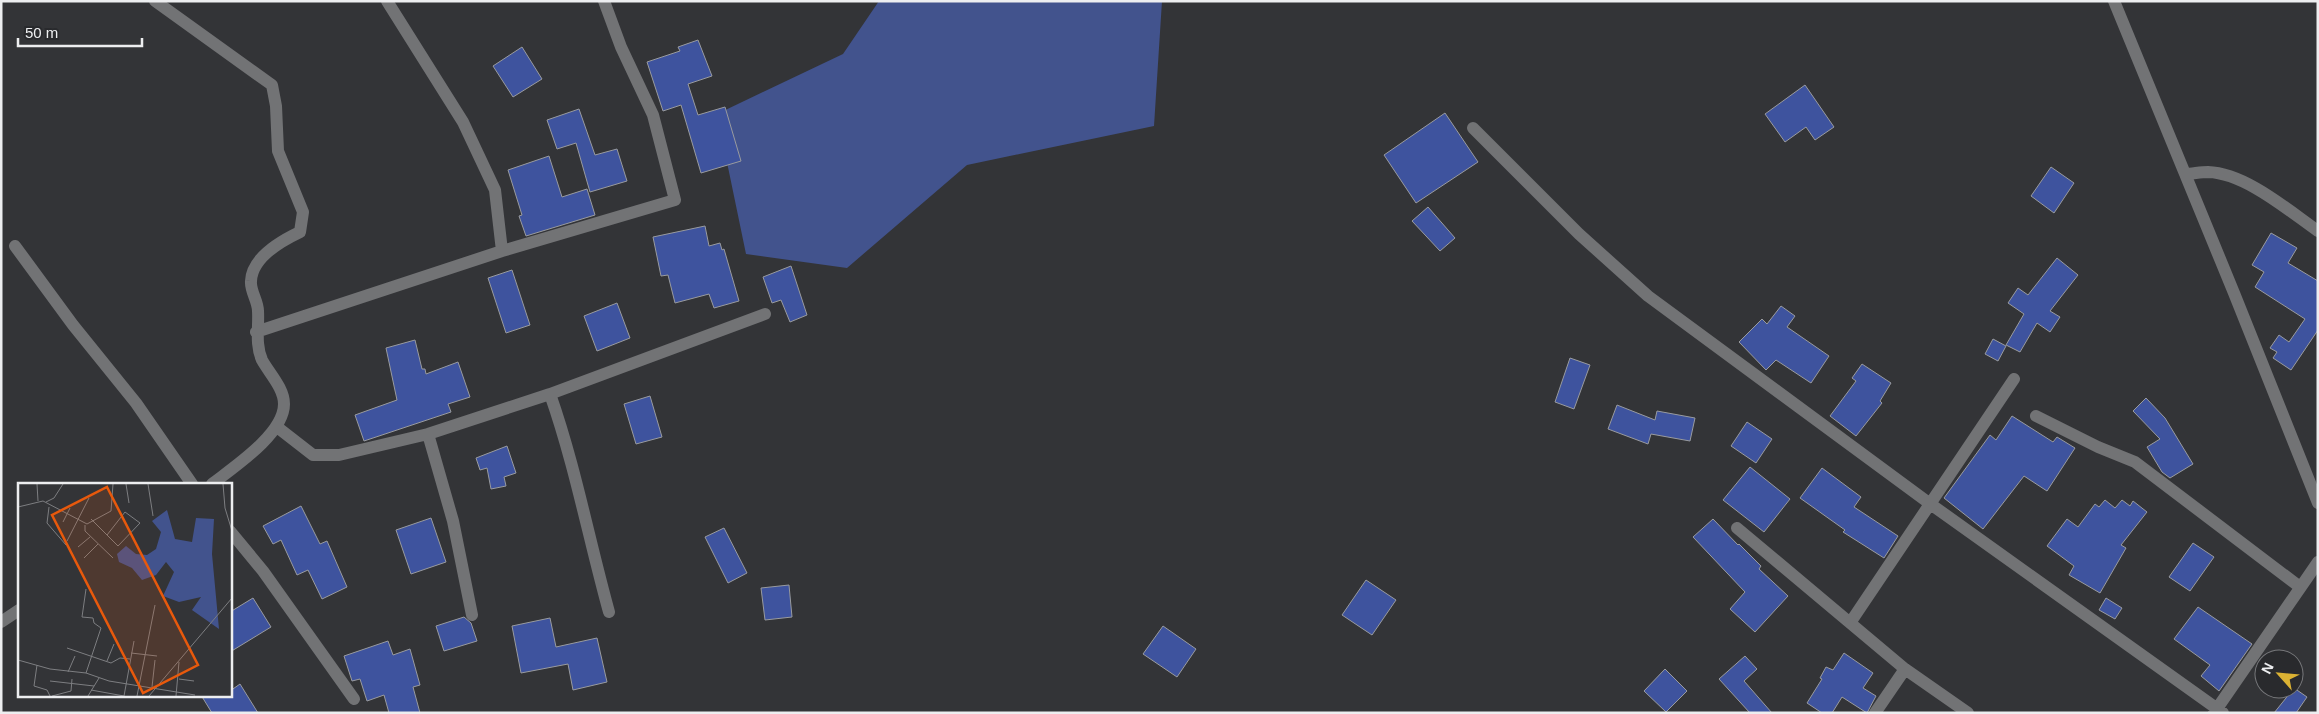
<svg xmlns="http://www.w3.org/2000/svg" width="2319" height="714" font-family="Helvetica,sans-serif">
<rect width="100%" height="100%" fill="#333437"/>
<!-- green -->
<path fill="#42538d" d="M 879,1 L 1162,1 L 1154,126 L 967,165 L 847,268 L 746,254 L 717,114 L 843,54 Z"/>
<!-- building -->
<path fill="#3e539e" stroke="#999b9f" d="M 698,40 L 712,76 L 688,84 L 698,115 L 725,107 L 741,161 L 701,173 L 681,105 L 663,111 L 647,62 L 680,51 L 678,47 Z
M 522,47 L 542,79 L 513,97 L 493,66 Z
M 1805,85 L 1834,127 L 1815,140 L 1806,127 L 1785,142 L 1765,114 Z
M 579,109 L 595,155 L 617,149 L 627,181 L 590,192 L 576,143 L 557,149 L 547,120 Z
M 1445,113 L 1478,162 L 1416,203 L 1384,155 Z
M 549,156 L 562,197 L 587,189 L 595,215 L 526,236 L 519,216 L 522,215 L 508,170 Z
M 2051,167 L 2074,183 L 2054,213 L 2031,196 Z
M 1428,207 L 1455,238 L 1440,251 L 1412,221 Z
M 705,226 L 709,246 L 720,243 L 722,250 L 724,249 L 739,301 L 714,308 L 709,294 L 675,303 L 668,275 L 661,276 L 653,237 Z
M 2271,233 L 2297,248 L 2288,263 L 2318,281 L 2318,330 L 2291,370 L 2273,358 L 2277,352 L 2270,348 L 2279,335 L 2289,342 L 2305,319 L 2255,287 L 2264,272 L 2252,265 Z
M 2057,258 L 2078,275 L 2050,311 L 2060,317 L 2050,332 L 2037,323 L 2020,352 L 2006,345 L 2024,314 L 2008,303 L 2018,288 L 2028,295 Z
M 791,266 L 807,315 L 790,322 L 781,300 L 772,303 L 763,277 Z
M 512,270 L 530,325 L 506,333 L 488,278 Z
M 617,303 L 630,338 L 597,351 L 584,316 Z
M 1781,306 L 1795,316 L 1787,327 L 1829,356 L 1811,383 L 1776,360 L 1766,370 L 1739,342 L 1762,319 L 1767,324 Z
M 1993,339 L 2006,346 L 1998,361 L 1985,354 Z
M 415,340 L 422,369 L 425,369 L 426,374 L 458,362 L 470,397 L 448,404 L 451,412 L 364,441 L 355,415 L 397,400 L 386,348 Z
M 1570,358 L 1590,365 L 1574,409 L 1555,402 Z
M 1862,364 L 1891,383 L 1880,401 L 1882,403 L 1856,436 L 1830,416 L 1856,381 L 1852,378 Z
M 650,396 L 662,437 L 636,444 L 624,404 Z
M 2146,398 L 2165,418 L 2193,464 L 2170,478 L 2162,472 L 2147,447 L 2160,439 L 2133,411 Z
M 1617,405 L 1655,420 L 1657,411 L 1695,418 L 1690,441 L 1651,434 L 1648,444 L 1608,429 Z
M 2012,416 L 2053,442 L 2057,437 L 2075,448 L 2047,491 L 2024,476 L 1983,529 L 1944,498 L 1990,435 L 1996,440 Z
M 1747,422 L 1772,439 L 1756,463 L 1731,446 Z
M 507,446 L 516,473 L 504,477 L 506,486 L 491,489 L 487,468 L 480,470 L 476,458 Z
M 1750,467 L 1790,499 L 1764,532 L 1723,500 Z
M 1822,468 L 1861,497 L 1854,507 L 1898,536 L 1884,558 L 1843,532 L 1845,530 L 1800,498 Z
M 2105,500 L 2115,508 L 2122,500 L 2130,506 L 2133,501 L 2147,512 L 2121,545 L 2126,548 L 2100,593 L 2069,575 L 2074,566 L 2047,546 L 2067,519 L 2078,527 L 2095,504 L 2099,507 Z
M 301,506 L 320,544 L 327,541 L 347,587 L 322,599 L 308,570 L 297,575 L 281,540 L 273,544 L 263,526 Z
M 431,518 L 446,562 L 411,574 L 396,530 Z
M 1713,519 L 1738,545 L 1739,544 L 1761,566 L 1759,569 L 1788,596 L 1755,632 L 1730,609 L 1745,592 L 1693,537 Z
M 724,528 L 747,573 L 728,583 L 705,537 Z
M 2193,543 L 2214,557 L 2190,591 L 2169,577 Z
M 1366,580 L 1396,600 L 1372,635 L 1342,615 Z
M 789,585 L 792,617 L 765,620 L 761,588 Z
M 253,598 L 271,627 L 230,652 L 230,612 Z
M 2106,598 L 2122,608 L 2115,619 L 2099,610 Z
M 2198,607 L 2252,644 L 2219,691 L 2201,676 L 2210,665 L 2174,639 Z
M 464,617 L 471,623 L 477,641 L 444,651 L 436,626 Z
M 550,618 L 556,647 L 597,638 L 607,682 L 573,690 L 568,664 L 521,673 L 512,626 Z
M 1163,626 L 1196,649 L 1177,677 L 1143,654 Z
M 388,641 L 393,655 L 410,649 L 420,685 L 413,687 L 420,713 L 389,713 L 384,695 L 367,701 L 360,679 L 352,681 L 344,656 Z
M 1844,653 L 1873,673 L 1863,688 L 1876,696 L 1867,713 L 1842,697 L 1832,713 L 1822,713 L 1807,703 L 1822,679 L 1820,678 L 1826,667 L 1833,670 Z
M 1745,656 L 1757,669 L 1744,681 L 1772,713 L 1750,713 L 1719,679 Z
M 1665,669 L 1687,691 L 1666,712 L 1644,691 Z
M 240,684 L 258,713 L 212,713 L 201,695 L 230,695 L 230,691 Z
M 2294,688 L 2307,697 L 2296,713 L 2274,713 Z"/>
<g fill="none" stroke-linecap="round" stroke-linejoin="round">
<!-- minor -->
<path stroke="#727375" stroke-width="12" d="M 155,1 L 272,85 L 276,106 L 278,151 L 303,212 L 300,232 C 281,241 252,257 251,281 C 250,291 258,301 258,311 C 259,327 255,344 262,360 C 269,373 284,388 284,404 C 284,434 234,467 212,484
M 387,1 L 463,122 L 495,190 L 502,251
M 2114,1 L 2234,293 L 2318,503
M 1473,128 L 1579,234 L 1648,296 L 1929,503 L 2223,713
M 2185,174 C 2192,174 2200,172 2208,172 C 2245,173 2288,210 2318,231
M 15,246 L 73,325 L 136,403 L 192,484
M 256,332 L 502,251 L 675,200 L 653,115 L 621,47 L 604,1
M 550,394 C 575,465 589,540 609,612
M 2036,416 L 2098,447 L 2135,462 L 2300,587
M 277,427 L 313,455 L 339,455 L 428,434 L 550,394 L 765,314
M 428,434 L 453,521 L 472,615
M 1737,528 L 1905,669 L 1968,713
M 230,531 L 263,571 L 354,699
M 1,622 L 19,610
M 1850,623 L 2014,379
M 1875,713 L 1905,669
M 2214,713 L 2318,562"/>
</g>
<!-- overview -->
<g transform="translate(18 483)">
<rect width="214" height="214" fill="#333437"/>
<path d="M 149,27 L 157,56 L 174,59 L 178,35 L 196,36 L 194,71 L 201,146 L 174,127 L 183,114 L 161,119 L 145,113 L 156,89 L 148,79 L 138,92 L 124,97 L 114,85 L 101,79 L 99,71 L 108,63 L 118,71 L 129,72 L 138,66 L 143,49 L 134,38 Z" fill="#42538d"/>
<path fill="none" stroke="#7d7e81" stroke-width="1" d="M 19,1 L 20,18M 108,1 L 111,20M 130,1 L 135,33M 205,1 L 207,25 L 214,48M 28,19 L 36,15 L 45,1M 0,24 L 25,18 L 69,41 L 93,28 L 95,1M 31,24 L 29,40 L 48,62M 73,36 L 100,63 L 122,40 L 107,29 L 89,52M 45,39 L 52,25M 67,42 L 67,48 L 95,75M 49,58 L 71,15M 60,64 L 72,54M 66,75 L 80,61M 49,165 L 93,180 L 102,175 L 112,176M 113,170 L 139,173M 0,177 L 32,186 L 68,190 L 91,198 L 177,212M 89,178 L 96,161M 19,182 L 16,203 L 29,207 L 32,213M 50,189 L 57,173M 68,190 L 83,145 L 76,140 L 75,135 L 64,134 L 68,106M 161,196 L 176,198M 32,198 L 76,203M 134,204 L 137,177M 73,207 L 106,213M 34,213 L 53,208 L 54,196M 70,213 L 81,195M 106,213 L 116,158M 119,213 L 137,122M 131,213 L 214,115M 158,213 L 161,179"/>
<path fill="#e8590c" fill-opacity="0.15" stroke="#e8590c" stroke-width="2.5" d="M 89,4 L 180,182 L 125,210 L 34,32 Z"/>
<rect width="214" height="214" fill="none" stroke="#edeef0" stroke-width="2.5"/>
</g>
<!-- border -->
<rect width="2319" height="714" fill="none" stroke="#edeef0" stroke-width="5"/>
<!-- north arrow -->
<g transform="translate(2279 674) rotate(297)"><circle r="24" fill="#292a2d" stroke="#77787b"/>
<path d="M0-4L9 19L0 12L-9 19Z" fill="#dbb233"/>
<text y="-8" font-size="14" font-weight="bold" text-anchor="middle" fill="#edeef0">N</text>
</g>
<!-- scale -->
<path d="M18 38v8h124v-8" fill="none" stroke="#edeef0" stroke-width="2.5"/>
<text x="25" y="38" font-size="15" fill="#edeef0" stroke="#292a2d" stroke-width="4" paint-order="stroke">50 m</text>
</svg>
